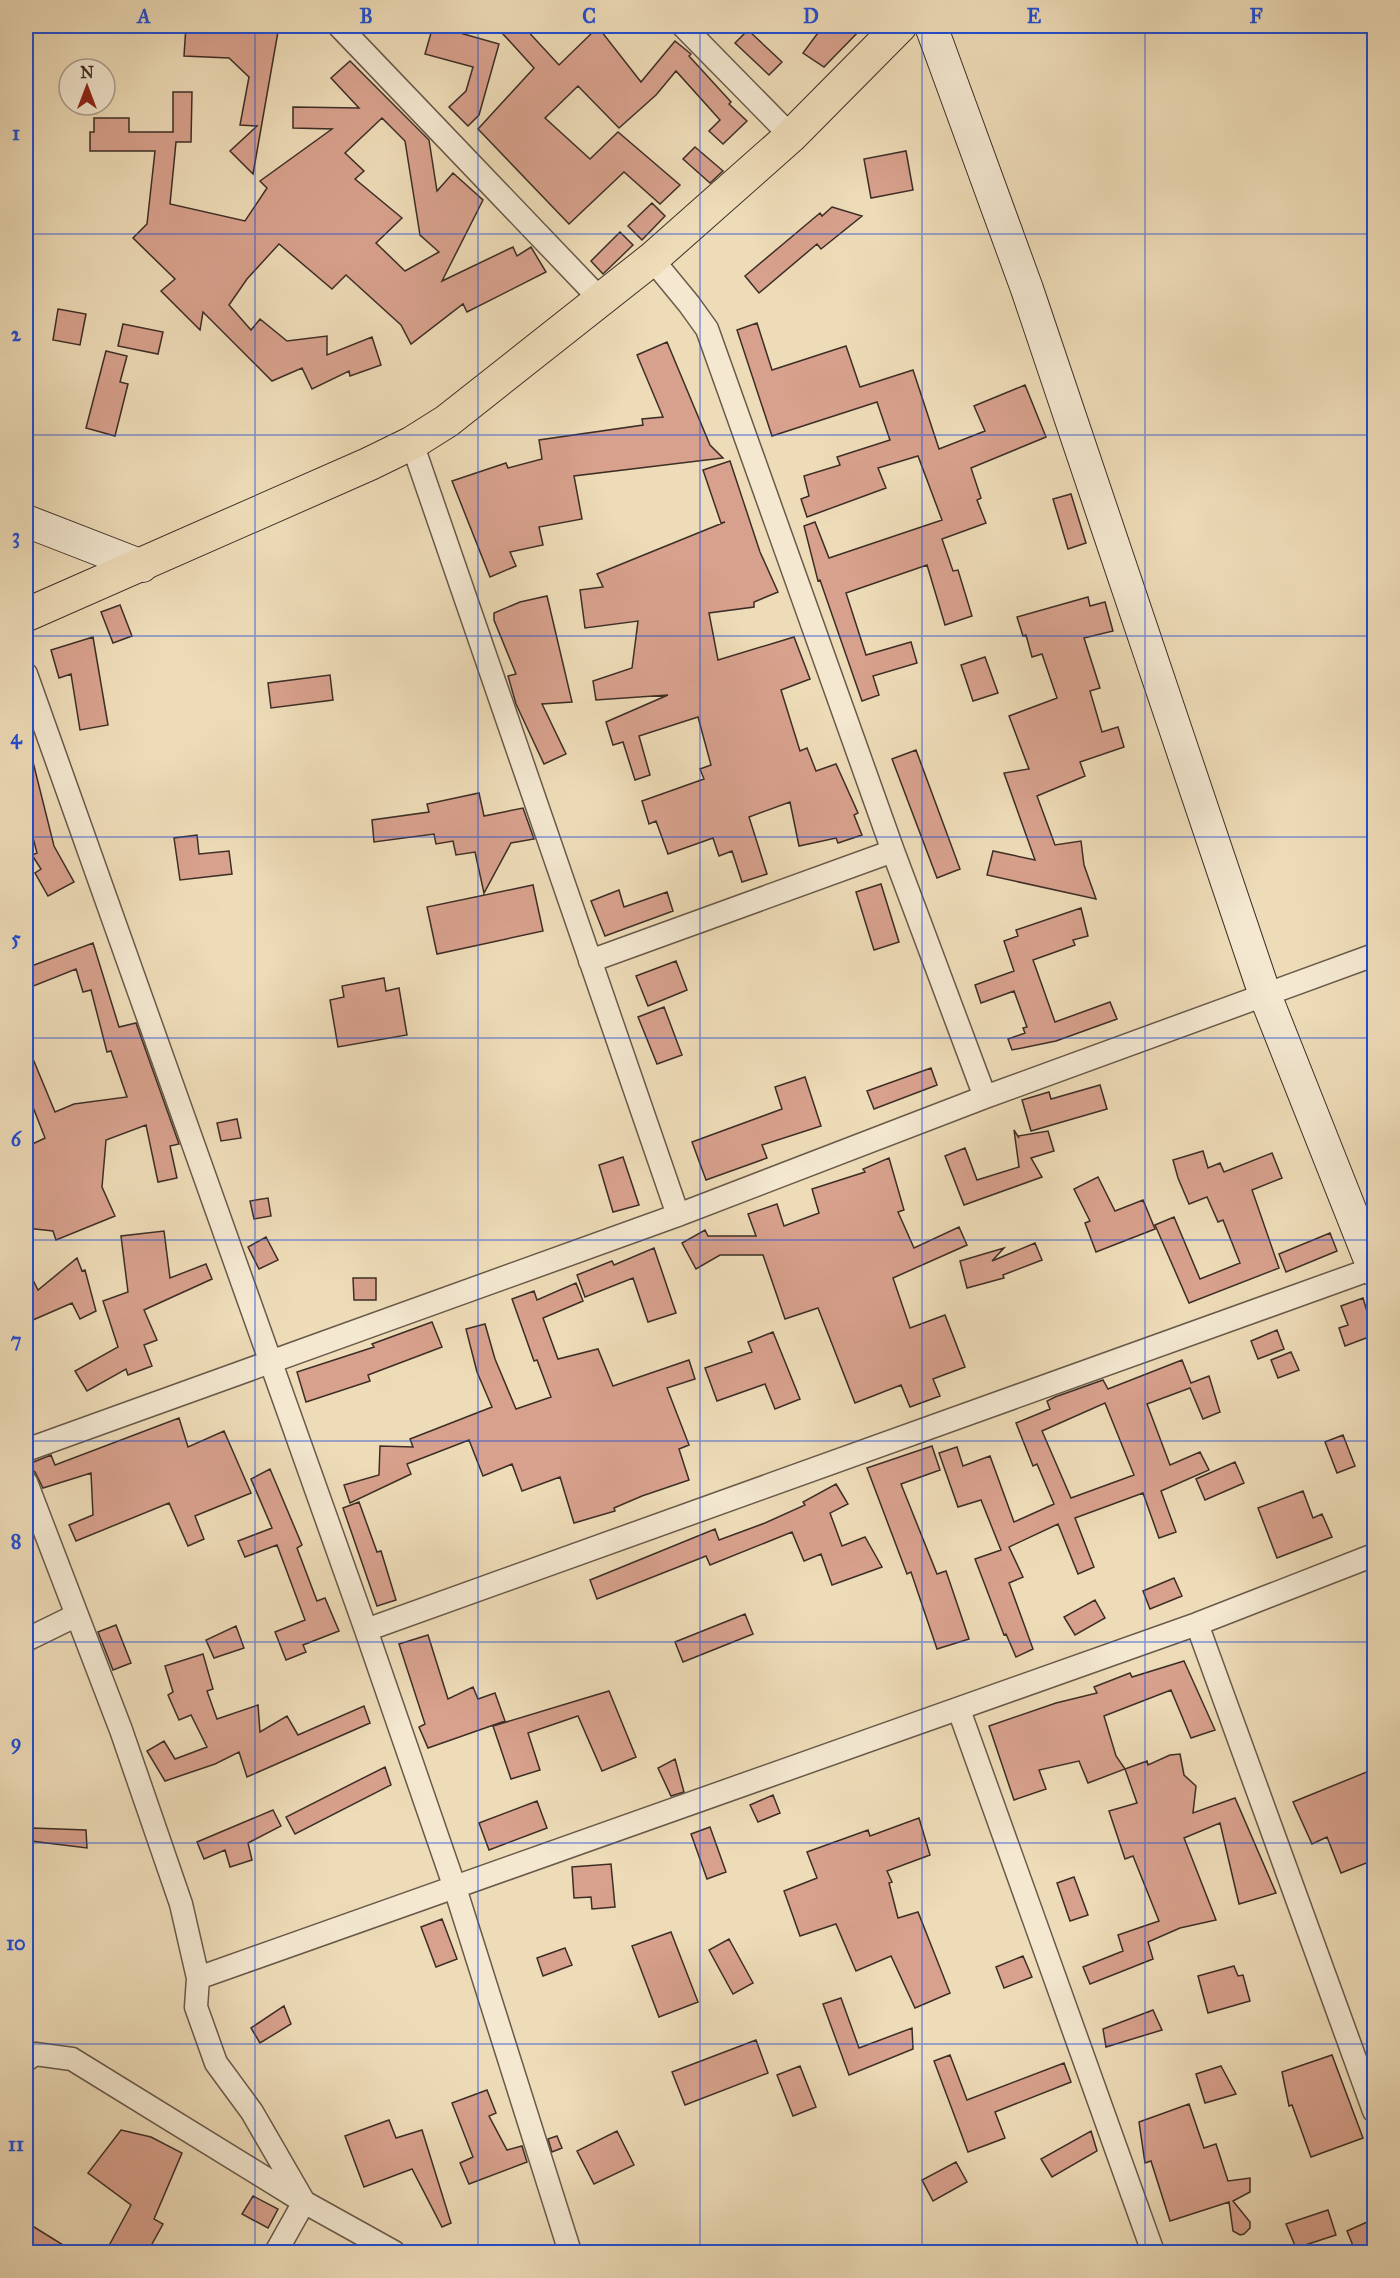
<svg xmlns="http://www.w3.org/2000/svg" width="1400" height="2278" font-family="'IM FELL Great Primer',serif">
<rect width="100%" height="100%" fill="#eedcb8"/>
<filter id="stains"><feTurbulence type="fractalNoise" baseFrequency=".00333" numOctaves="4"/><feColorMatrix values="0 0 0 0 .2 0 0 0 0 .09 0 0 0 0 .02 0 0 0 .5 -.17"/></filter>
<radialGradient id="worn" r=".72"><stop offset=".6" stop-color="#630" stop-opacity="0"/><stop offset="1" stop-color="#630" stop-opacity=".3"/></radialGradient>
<!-- building -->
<path fill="#d8a18d" stroke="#3d2e26" stroke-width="1.5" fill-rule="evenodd" d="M 186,26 L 279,26 L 253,174 L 230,151 L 257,126 L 240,125 L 249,77 L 229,58 L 184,56 Z
M 433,26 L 455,26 L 453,31 L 499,44 L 479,115 L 468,126 L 449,107 L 466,91 L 473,67 L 425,54 Z
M 513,26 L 523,26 L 559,65 L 598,27 L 641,82 L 675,41 L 691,54 L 689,56 L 731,102 L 729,104 L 747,121 L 723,144 L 709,131 L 720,120 L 676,71 L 656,95 L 619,128 L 578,86 L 545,118 L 590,159 L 618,132 L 680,185 L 660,204 L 624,172 L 569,224 L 478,129 L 534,68 L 503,34 Z
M 823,26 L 864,26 L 824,67 L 803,53 Z
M 748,30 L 782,62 L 769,75 L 735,43 Z
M 350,61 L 429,140 L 437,191 L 453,173 L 483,200 L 442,281 L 513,247 L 517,256 L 531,247 L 546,272 L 467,312 L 463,304 L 411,344 L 401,325 L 346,275 L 332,289 L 279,244 L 247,279 L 229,305 L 251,330 L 260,319 L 287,341 L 327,336 L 327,355 L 372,337 L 381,365 L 350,376 L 349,371 L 312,389 L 302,368 L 272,381 L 203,312 L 200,330 L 161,291 L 175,279 L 133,238 L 147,224 L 155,151 L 90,151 L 90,132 L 94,132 L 94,118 L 129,118 L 129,132 L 173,132 L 173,92 L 192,92 L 191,142 L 176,142 L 170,204 L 245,221 L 267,188 L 260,181 L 332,129 L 293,128 L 293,107 L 359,108 L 331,78 ZM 382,118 L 405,141 L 420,235 L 439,252 L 405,271 L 376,243 L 402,218 L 355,179 L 364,171 L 345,153 Z
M 695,147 L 723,171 L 710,183 L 683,159 Z
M 906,151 L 913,190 L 871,198 L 864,159 Z
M 652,203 L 665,216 L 642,240 L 628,226 Z
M 832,207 L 862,216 L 821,249 L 817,244 L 759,293 L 745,276 L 820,213 L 822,216 Z
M 620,232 L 633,245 L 603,274 L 591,261 Z
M 58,309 L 86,314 L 80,345 L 53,340 Z
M 757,323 L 772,370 L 846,346 L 860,387 L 913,370 L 939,449 L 985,431 L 974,406 L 1025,385 L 1046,437 L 971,468 L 981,498 L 977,500 L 986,523 L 942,539 L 953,571 L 958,570 L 972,616 L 945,625 L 927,565 L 846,593 L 866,655 L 911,642 L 917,663 L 873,676 L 879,695 L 862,701 L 820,580 L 818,581 L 804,526 L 815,522 L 829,558 L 942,520 L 918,456 L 878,468 L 886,488 L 807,517 L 801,499 L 809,496 L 804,476 L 840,465 L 837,457 L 890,440 L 877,402 L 772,436 L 737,330 Z
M 123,324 L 163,332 L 158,354 L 118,346 Z
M 667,342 L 710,445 L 723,458 L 574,476 L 582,519 L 539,527 L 543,545 L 510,552 L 516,566 L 490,577 L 452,481 L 506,463 L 508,468 L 542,459 L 539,440 L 643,425 L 642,419 L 663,417 L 637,355 Z
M 106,351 L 127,356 L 120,382 L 128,384 L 115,436 L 86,428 Z
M 730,461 L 760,552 L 778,592 L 754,602 L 754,607 L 709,613 L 718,660 L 794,637 L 810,679 L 781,690 L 800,751 L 807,748 L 816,771 L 836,764 L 858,813 L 854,815 L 862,835 L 838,843 L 836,838 L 799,846 L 790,802 L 749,817 L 767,874 L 742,882 L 732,851 L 719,856 L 713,838 L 668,854 L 656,821 L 649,824 L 642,801 L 704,779 L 700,769 L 711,765 L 698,717 L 639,736 L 650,775 L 635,780 L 623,742 L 613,745 L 606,722 L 668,695 L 596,700 L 593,681 L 632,668 L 638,621 L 585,628 L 580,590 L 603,587 L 597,574 L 725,522 L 721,523 L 703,470 Z
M 1071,494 L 1086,543 L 1068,549 L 1053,499 Z
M 547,596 L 572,702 L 542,704 L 566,754 L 544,764 L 516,704 L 508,676 L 516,674 L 494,620 L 494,613 L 520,602 Z
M 1088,597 L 1090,606 L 1105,602 L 1113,631 L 1084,638 L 1100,688 L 1090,691 L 1102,732 L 1118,727 L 1124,747 L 1080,762 L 1085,776 L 1037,796 L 1055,845 L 1081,841 L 1084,865 L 1096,899 L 987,875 L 993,851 L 1035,860 L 1004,773 L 1029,769 L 1009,716 L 1057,698 L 1042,654 L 1032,657 L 1026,635 L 1023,636 L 1017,617 Z
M 120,605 L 132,636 L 113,643 L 101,612 Z
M 93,637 L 108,725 L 80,730 L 71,674 L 59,678 L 51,650 Z
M 985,657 L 998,693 L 973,701 L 961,665 Z
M 330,675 L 333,700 L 271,708 L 268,683 Z
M 916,750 L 960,869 L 937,878 L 892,759 Z
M 32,758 L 54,846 L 74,882 L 48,896 L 35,873 L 41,869 L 32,855 L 37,853 L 26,811 L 26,759 Z
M 479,793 L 484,816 L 523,808 L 534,839 L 511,843 L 484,893 L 475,852 L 456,855 L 453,841 L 436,844 L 434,834 L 374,842 L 372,820 L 429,812 L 427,804 Z
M 197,835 L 199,854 L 229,851 L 232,874 L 180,880 L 174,838 Z
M 881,884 L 899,942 L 874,950 L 856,892 Z
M 533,885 L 543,931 L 437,954 L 427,907 Z
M 619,890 L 624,907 L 667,892 L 673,911 L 605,936 L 591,901 Z
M 1081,908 L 1088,936 L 1073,940 L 1075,945 L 1033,960 L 1055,1022 L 1110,1002 L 1117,1019 L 1056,1041 L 1012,1050 L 1008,1039 L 1025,1033 L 1023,1028 L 1027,1027 L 1014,991 L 981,1003 L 975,985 L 1014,971 L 1004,941 L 1018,936 L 1016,930 Z
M 93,943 L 119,1027 L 136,1023 L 179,1144 L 170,1146 L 177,1178 L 158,1182 L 146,1125 L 106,1140 L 102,1187 L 115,1216 L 56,1240 L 53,1231 L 26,1228 L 26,1147 L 45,1138 L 26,1089 L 26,1042 L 55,1112 L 74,1104 L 127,1097 L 111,1051 L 107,1052 L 91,990 L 83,992 L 76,969 L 26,989 L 26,968 Z
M 676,961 L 687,990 L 648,1006 L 636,976 Z
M 384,978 L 386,991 L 399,988 L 407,1035 L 338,1047 L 330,1000 L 344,997 L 342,986 Z
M 664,1007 L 682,1055 L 657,1064 L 638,1017 Z
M 931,1068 L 937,1085 L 874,1109 L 867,1091 Z
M 805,1077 L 821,1126 L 762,1145 L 767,1158 L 706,1180 L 692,1142 L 782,1109 L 775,1087 Z
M 1100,1085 L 1107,1109 L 1031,1131 L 1022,1100 L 1049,1092 L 1051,1099 Z
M 237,1119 L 241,1138 L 221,1141 L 217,1123 Z
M 1014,1130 L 1019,1138 L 1018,1136 L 1048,1131 L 1054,1151 L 1031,1158 L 1042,1177 L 964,1205 L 945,1156 L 965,1148 L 977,1180 L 1019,1167 Z
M 1203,1151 L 1208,1168 L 1220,1163 L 1224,1172 L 1272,1153 L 1282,1178 L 1252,1190 L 1279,1268 L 1189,1303 L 1155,1225 L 1174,1217 L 1200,1279 L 1240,1263 L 1223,1220 L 1218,1222 L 1207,1197 L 1189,1204 L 1178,1178 L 1173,1160 Z
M 623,1157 L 639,1205 L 613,1212 L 599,1165 Z
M 889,1158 L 904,1210 L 898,1212 L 914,1248 L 959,1227 L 967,1245 L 893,1278 L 910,1328 L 945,1315 L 965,1367 L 933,1379 L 940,1396 L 910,1407 L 901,1385 L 855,1403 L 818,1308 L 785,1319 L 763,1255 L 720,1255 L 696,1269 L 682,1243 L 705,1230 L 708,1236 L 756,1236 L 748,1214 L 777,1204 L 784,1226 L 819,1213 L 812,1189 L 865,1172 L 863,1169 Z
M 1098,1177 L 1115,1211 L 1143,1200 L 1155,1229 L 1096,1252 L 1085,1223 L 1090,1221 L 1074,1189 Z
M 268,1198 L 271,1216 L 254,1219 L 250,1201 Z
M 164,1231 L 170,1278 L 206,1264 L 212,1279 L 144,1310 L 157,1340 L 144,1345 L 152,1366 L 128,1375 L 126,1369 L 87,1391 L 75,1371 L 118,1347 L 103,1301 L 128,1292 L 121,1236 Z
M 1330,1233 L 1337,1251 L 1286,1272 L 1279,1254 Z
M 266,1237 L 278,1260 L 259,1269 L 248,1247 Z
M 1035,1243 L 1042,1260 L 1003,1275 L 1004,1278 L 967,1288 L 960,1261 L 1004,1248 L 992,1261 Z
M 654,1248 L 676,1313 L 648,1322 L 633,1278 L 585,1297 L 577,1275 L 612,1261 L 614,1265 Z
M 77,1258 L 82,1271 L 85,1270 L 96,1311 L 80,1319 L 72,1303 L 26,1323 L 26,1266 L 38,1290 Z
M 353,1278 L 376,1278 L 376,1300 L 354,1300 Z
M 576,1283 L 583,1301 L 543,1318 L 558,1359 L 598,1349 L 613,1386 L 689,1360 L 695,1379 L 667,1388 L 689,1445 L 679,1449 L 689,1480 L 642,1496 L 614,1508 L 615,1511 L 574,1523 L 560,1477 L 522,1491 L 512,1464 L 483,1476 L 469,1440 L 407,1464 L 411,1474 L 350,1503 L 344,1485 L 379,1475 L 380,1446 L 413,1447 L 410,1439 L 492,1407 L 477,1372 L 466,1329 L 485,1324 L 495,1359 L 516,1409 L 551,1397 L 537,1360 L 534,1361 L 512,1299 L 534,1291 L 537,1300 Z
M 1363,1298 L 1374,1335 L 1345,1346 L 1339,1328 L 1348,1325 L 1341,1306 Z
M 432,1322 L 442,1347 L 368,1375 L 370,1381 L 306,1402 L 297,1372 L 374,1347 L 372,1344 Z
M 1277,1330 L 1284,1349 L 1258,1359 L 1251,1341 Z
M 773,1332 L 800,1399 L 775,1409 L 765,1384 L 717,1401 L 705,1368 L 752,1352 L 748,1342 Z
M 1291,1352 L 1299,1370 L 1278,1378 L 1271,1360 Z
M 1182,1360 L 1191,1383 L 1209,1376 L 1220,1412 L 1203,1419 L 1190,1388 L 1147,1404 L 1170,1465 L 1200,1452 L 1209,1470 L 1161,1491 L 1176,1532 L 1159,1538 L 1143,1493 L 1075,1518 L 1094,1567 L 1078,1574 L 1058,1524 L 1009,1547 L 1023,1577 L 1009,1583 L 1033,1649 L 1016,1657 L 1006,1634 L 1004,1635 L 975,1559 L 1001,1550 L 981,1500 L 958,1507 L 939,1453 L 957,1447 L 963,1466 L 990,1456 L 1014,1522 L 1054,1504 L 1037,1464 L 1033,1466 L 1016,1423 L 1050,1409 L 1047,1401 L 1055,1397 L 1103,1380 L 1108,1389 ZM 1105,1403 L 1134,1475 L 1071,1498 L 1042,1431 Z
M 179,1418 L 188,1447 L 224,1431 L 251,1493 L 195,1516 L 204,1539 L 188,1546 L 169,1503 L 76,1541 L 69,1525 L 93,1515 L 91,1473 L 43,1488 L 35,1472 L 26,1465 L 51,1455 L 55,1465 Z
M 1343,1435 L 1355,1466 L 1337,1473 L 1325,1442 Z
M 932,1446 L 940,1470 L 901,1484 L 937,1574 L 946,1571 L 969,1639 L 937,1649 L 911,1572 L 907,1574 L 867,1468 Z
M 1235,1462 L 1244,1483 L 1205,1500 L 1196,1479 Z
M 270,1469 L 302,1545 L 297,1548 L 317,1601 L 325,1598 L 339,1631 L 303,1645 L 306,1652 L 286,1660 L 275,1632 L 305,1620 L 277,1545 L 245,1557 L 238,1541 L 272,1528 L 251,1479 Z
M 836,1484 L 848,1504 L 830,1513 L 842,1546 L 865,1537 L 882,1567 L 832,1585 L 821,1554 L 804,1561 L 792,1532 L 710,1565 L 706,1556 L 597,1599 L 590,1580 L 715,1529 L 719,1540 L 765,1523 L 805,1505 L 803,1502 Z
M 1303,1491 L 1313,1518 L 1322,1514 L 1332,1537 L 1277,1558 L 1258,1508 Z
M 359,1502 L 377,1552 L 381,1551 L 396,1600 L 377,1606 L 343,1508 Z
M 1174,1578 L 1182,1596 L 1150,1609 L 1143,1591 Z
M 1095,1600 L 1105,1618 L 1075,1635 L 1064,1617 Z
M 745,1614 L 753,1634 L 683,1662 L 675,1642 Z
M 116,1625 L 131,1663 L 113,1670 L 98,1632 Z
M 236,1626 L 244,1648 L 214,1658 L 206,1640 Z
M 428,1635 L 448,1699 L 473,1687 L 478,1699 L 495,1693 L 505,1721 L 428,1748 L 419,1727 L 425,1724 L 399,1644 Z
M 203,1654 L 213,1689 L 207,1691 L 217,1719 L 258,1705 L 260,1732 L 287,1716 L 298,1735 L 364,1706 L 370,1723 L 247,1777 L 239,1752 L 215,1764 L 165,1781 L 147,1751 L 164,1741 L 175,1759 L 207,1747 L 191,1715 L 179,1720 L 168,1695 L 173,1692 L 165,1666 Z
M 1184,1661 L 1215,1730 L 1191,1738 L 1171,1690 L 1104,1716 L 1116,1756 L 1125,1769 L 1088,1783 L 1079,1761 L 1039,1770 L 1046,1789 L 1014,1800 L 989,1726 L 1056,1703 L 1097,1693 L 1094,1687 L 1130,1673 L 1132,1677 Z
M 609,1691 L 636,1757 L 602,1771 L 578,1716 L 528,1733 L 540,1770 L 511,1779 L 493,1726 Z
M 1180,1754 L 1184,1775 L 1196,1786 L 1193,1813 L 1235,1798 L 1276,1893 L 1239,1904 L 1220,1823 L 1184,1838 L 1216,1920 L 1180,1928 L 1148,1942 L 1153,1959 L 1090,1984 L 1083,1967 L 1123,1951 L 1118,1935 L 1159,1921 L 1133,1856 L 1125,1859 L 1109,1811 L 1137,1803 L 1125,1769 L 1147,1761 L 1148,1765 L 1170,1755 Z
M 675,1759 L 684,1792 L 671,1796 L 658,1768 Z
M 385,1767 L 391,1785 L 295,1834 L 286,1817 Z
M 1374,1769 L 1374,1860 L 1341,1873 L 1327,1837 L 1312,1844 L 1293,1802 Z
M 773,1795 L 780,1813 L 758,1822 L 750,1805 Z
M 537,1801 L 547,1828 L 489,1850 L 479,1823 Z
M 273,1810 L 281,1826 L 248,1843 L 252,1860 L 230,1867 L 225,1850 L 204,1859 L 197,1842 Z
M 919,1818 L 930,1855 L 887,1871 L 892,1882 L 889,1883 L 898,1918 L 918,1912 L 950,1993 L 915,2008 L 891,1956 L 856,1971 L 836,1924 L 800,1936 L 784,1891 L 817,1878 L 807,1852 L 868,1830 L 870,1836 Z
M 710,1827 L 726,1872 L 707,1879 L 691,1834 Z
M 32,1828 L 86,1830 L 87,1848 L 31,1841 Z
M 611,1864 L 615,1907 L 592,1909 L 591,1897 L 574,1898 L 572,1867 Z
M 1074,1877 L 1088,1915 L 1070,1921 L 1057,1883 Z
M 442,1919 L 457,1959 L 436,1967 L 421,1927 Z
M 671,1932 L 698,2002 L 659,2017 L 632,1946 Z
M 729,1939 L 753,1983 L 733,1994 L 709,1950 Z
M 565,1948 L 572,1965 L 543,1976 L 537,1958 Z
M 1023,1956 L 1032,1977 L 1004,1988 L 996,1967 Z
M 1234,1966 L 1238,1976 L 1243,1975 L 1250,2001 L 1208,2013 L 1198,1976 Z
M 841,1998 L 859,2048 L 912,2028 L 913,2049 L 849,2075 L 823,2004 Z
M 284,2006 L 291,2024 L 260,2043 L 251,2028 Z
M 1153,2010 L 1162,2030 L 1106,2047 L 1103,2029 Z
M 756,2040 L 768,2073 L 685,2105 L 672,2072 Z
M 950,2055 L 967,2100 L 1064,2063 L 1071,2082 L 995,2112 L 1005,2138 L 968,2152 L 934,2061 Z
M 1332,2055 L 1363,2138 L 1311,2157 L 1292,2105 L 1289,2106 L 1282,2072 Z
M 800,2066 L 816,2107 L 793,2116 L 777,2075 Z
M 1221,2066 L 1236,2094 L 1205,2103 L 1196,2074 Z
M 487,2090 L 496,2113 L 489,2116 L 507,2150 L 522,2146 L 527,2162 L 469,2184 L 460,2163 L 473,2157 L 452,2103 Z
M 1189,2104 L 1204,2148 L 1216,2144 L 1228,2181 L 1250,2178 L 1250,2192 L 1233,2201 L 1250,2222 L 1250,2228 L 1244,2234 L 1240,2235 L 1233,2231 L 1229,2202 L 1170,2221 L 1151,2161 L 1145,2163 L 1139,2122 Z
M 389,2120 L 396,2138 L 422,2130 L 451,2223 L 442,2227 L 412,2169 L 364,2187 L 345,2136 Z
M 121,2130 L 151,2137 L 182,2153 L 154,2219 L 163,2224 L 147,2253 L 105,2253 L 131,2205 L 88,2173 Z
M 617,2131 L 634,2165 L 594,2184 L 577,2151 Z
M 1091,2131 L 1097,2151 L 1052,2177 L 1041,2159 Z
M 557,2136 L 562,2148 L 552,2152 L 548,2139 Z
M 956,2162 L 967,2182 L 933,2201 L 922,2180 Z
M 253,2196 L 278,2209 L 268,2228 L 242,2214 Z
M 1328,2210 L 1336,2235 L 1296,2248 L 1286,2224 Z
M 1374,2219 L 1374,2246 L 1356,2253 L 1347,2231 Z
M 26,2222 L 76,2253 L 26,2253 Z"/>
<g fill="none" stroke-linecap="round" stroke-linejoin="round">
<!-- street casing -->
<g stroke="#695a4a" stroke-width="25">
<path id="street" d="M 339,26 L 601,300
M 683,26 L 791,136
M 652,259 L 689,304 L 707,329 L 893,851 L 985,1097
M 412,443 L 678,1215
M 26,674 L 366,1630 L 455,1888 L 570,2252
M 590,961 L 893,851
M 26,1450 L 678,1215 L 985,1097 L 1374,955
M 26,1482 L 121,1730 L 181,1904 L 198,1978 L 196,2007 L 216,2063 L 252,2112 L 304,2202 L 276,2252
M 1197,1624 L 1374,2111
M 366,1630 L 1374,1268
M 26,1640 L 77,1615
M 959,1710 L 1153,2252
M 198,1978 L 1197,1624 L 1374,1555
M 26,2060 L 35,2054 L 72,2059 L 304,2202 L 394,2252"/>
</g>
<!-- secondary casing -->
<g stroke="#3d2e26" stroke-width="34">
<path id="secondary" d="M 931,26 L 1027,289 L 1265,995 L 1374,1270
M 26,521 L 142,566"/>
</g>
<!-- primary casing -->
<g stroke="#3d2e26" stroke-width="35">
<path id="primary" d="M 26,615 L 369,464 L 412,443 L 447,421 L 652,259 L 791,136 L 900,26"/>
</g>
<!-- street -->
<use href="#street" stroke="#f4e8d1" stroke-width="22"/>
<!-- secondary -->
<use href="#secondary" stroke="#f4e8d1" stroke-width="32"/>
<!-- primary -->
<use href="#primary" stroke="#eedcb8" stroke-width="33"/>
</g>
<!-- grid -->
<path fill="none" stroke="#1d4ed8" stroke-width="1.5" stroke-opacity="0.55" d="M 255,26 L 255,2252M 478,26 L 478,2252M 700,26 L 700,2252M 922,26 L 922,2252M 1145,26 L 1145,2252M 26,234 L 1374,234M 26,435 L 1374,435M 26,636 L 1374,636M 26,837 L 1374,837M 26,1038 L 1374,1038M 26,1240 L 1374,1240M 26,1441 L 1374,1441M 26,1642 L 1374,1642M 26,1843 L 1374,1843M 26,2044 L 1374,2044"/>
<!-- margin -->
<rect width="1400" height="2278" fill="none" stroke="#eedcb8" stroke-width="66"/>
<!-- north arrow -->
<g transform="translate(87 87)"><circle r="28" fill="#f4e8d1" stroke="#ab9e8d" stroke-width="1.5"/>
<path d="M0-4.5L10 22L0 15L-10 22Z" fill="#8f2418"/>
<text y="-9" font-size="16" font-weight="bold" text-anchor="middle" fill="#3d2e26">N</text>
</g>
<rect x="33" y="33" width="1334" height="2212" fill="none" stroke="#1d4ed8" stroke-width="2"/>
<g font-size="20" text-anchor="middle" font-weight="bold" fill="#1d4ed8">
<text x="144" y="23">A</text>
<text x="366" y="23">B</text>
<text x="589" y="23">C</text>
<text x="811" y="23">D</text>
<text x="1034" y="23">E</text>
<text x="1256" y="23">F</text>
<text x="16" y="140">1</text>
<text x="16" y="341">2</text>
<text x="16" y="543">3</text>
<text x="16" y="744">4</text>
<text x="16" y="945">5</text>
<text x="16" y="1146">6</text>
<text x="16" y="1347">7</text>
<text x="16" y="1548">8</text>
<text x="16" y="1749">9</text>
<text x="16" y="1950">10</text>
<text x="16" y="2151">11</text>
</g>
<rect width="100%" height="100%" filter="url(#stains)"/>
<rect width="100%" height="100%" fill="url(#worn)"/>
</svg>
